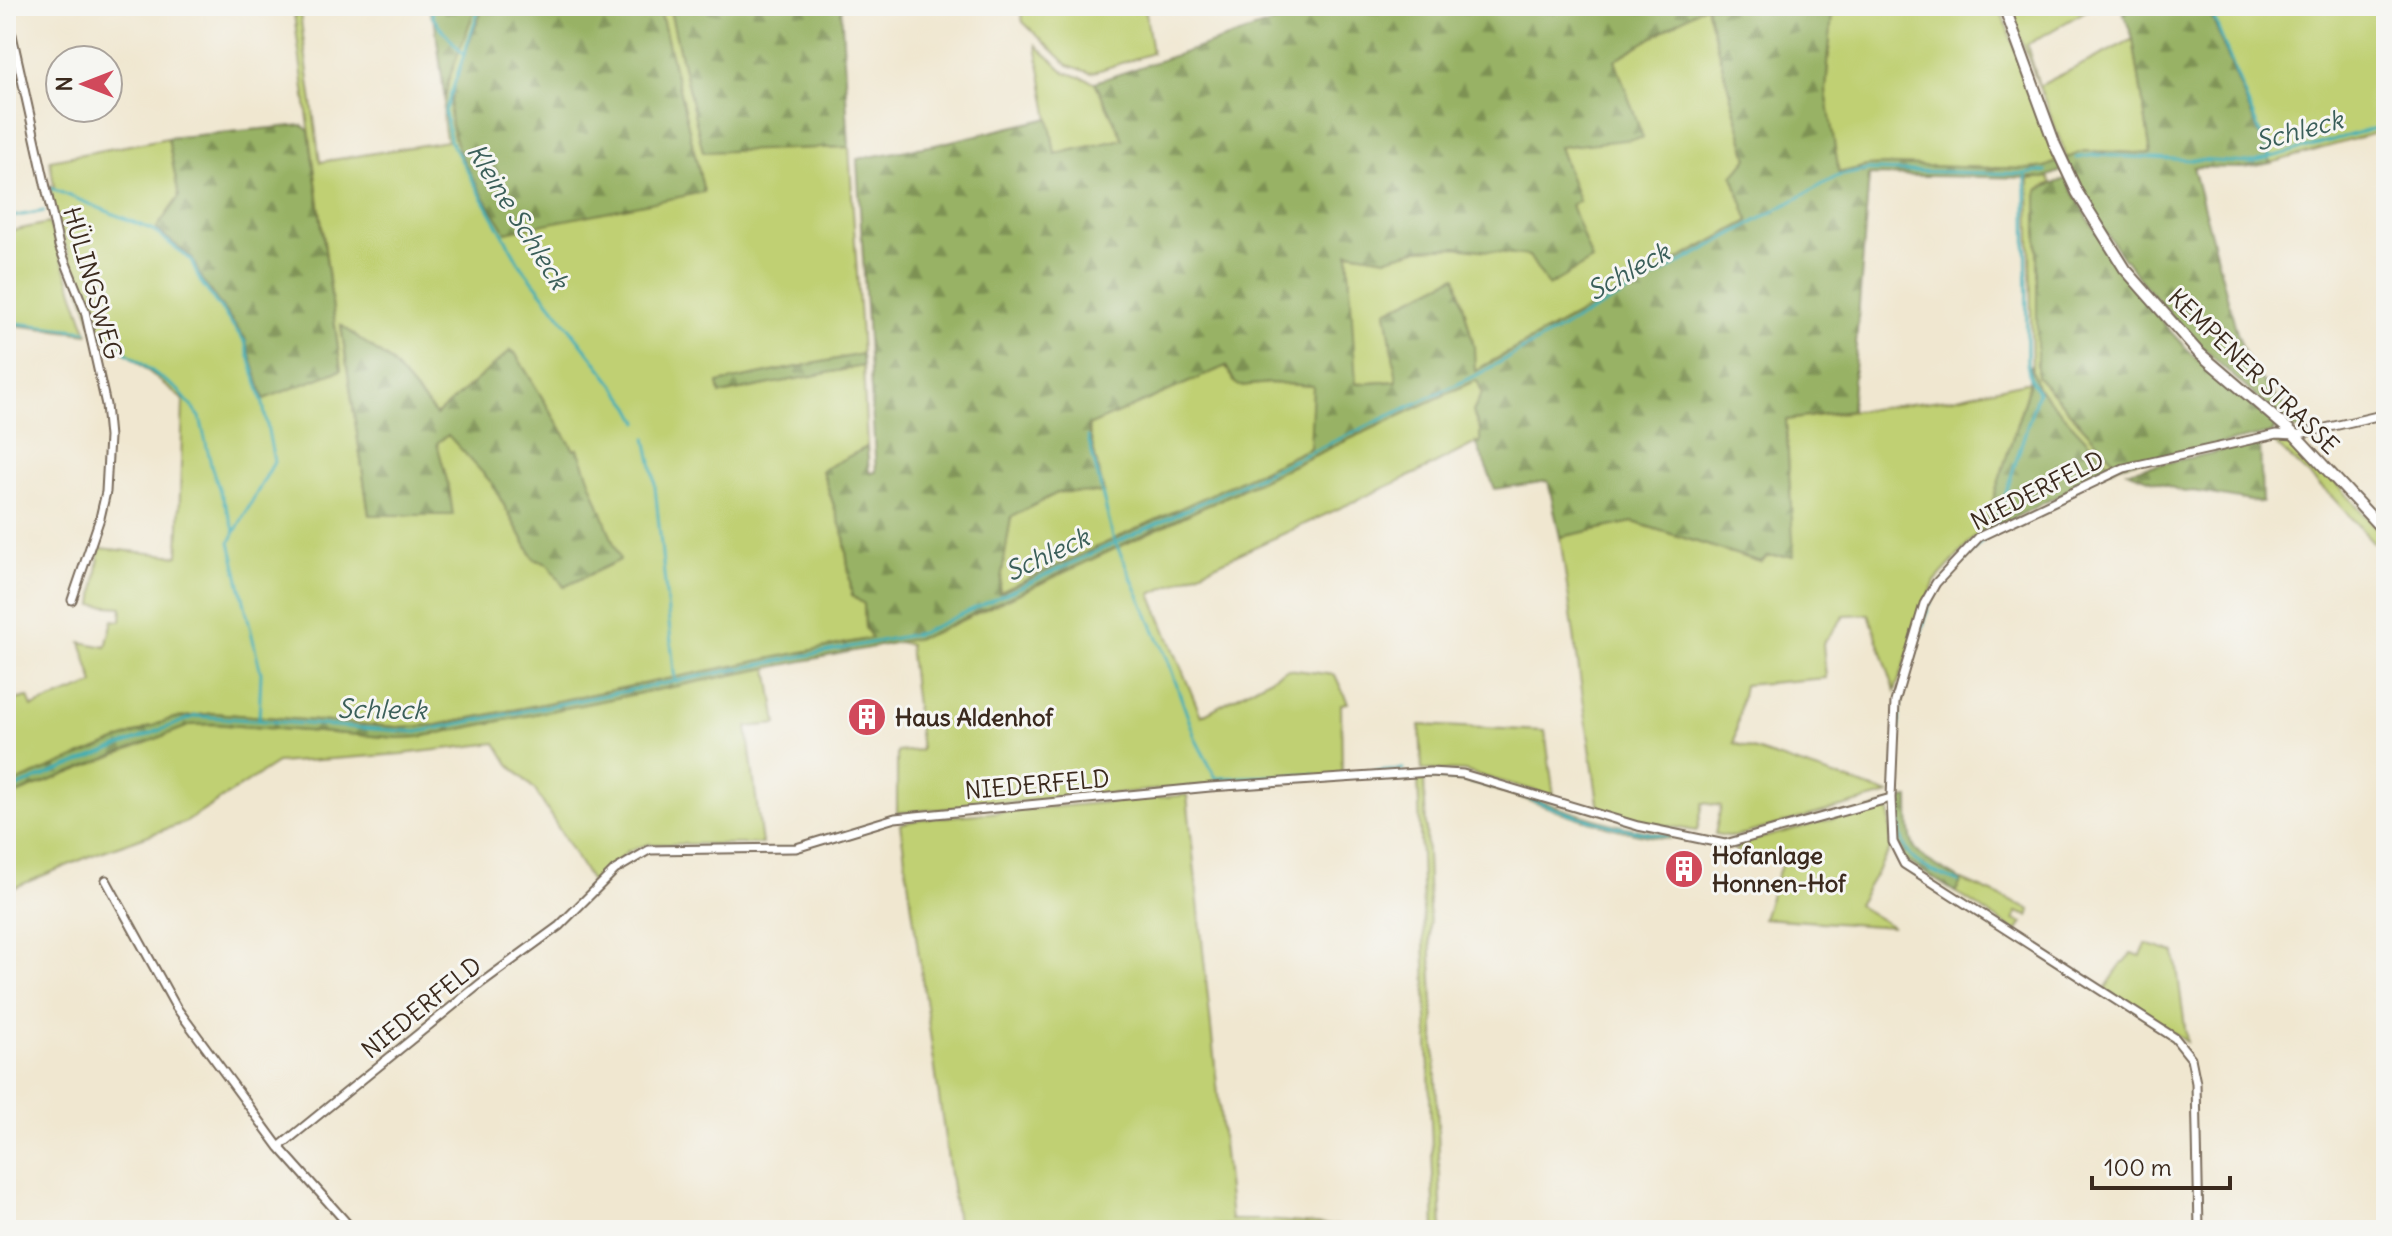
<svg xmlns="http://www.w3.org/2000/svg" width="2392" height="1236" font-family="Delius,sans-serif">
<defs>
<pattern id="forest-firs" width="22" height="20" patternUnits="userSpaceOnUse" patternTransform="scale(2)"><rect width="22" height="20" fill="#98b265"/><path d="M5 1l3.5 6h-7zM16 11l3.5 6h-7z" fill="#7d9153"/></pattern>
</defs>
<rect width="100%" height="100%" fill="#f6f6f2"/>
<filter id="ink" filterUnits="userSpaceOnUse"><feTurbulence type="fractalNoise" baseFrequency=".0125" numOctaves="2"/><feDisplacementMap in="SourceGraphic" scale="16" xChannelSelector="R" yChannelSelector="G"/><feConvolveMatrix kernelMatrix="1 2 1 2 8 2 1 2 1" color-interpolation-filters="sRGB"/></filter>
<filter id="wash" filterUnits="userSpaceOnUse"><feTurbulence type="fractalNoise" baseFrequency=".006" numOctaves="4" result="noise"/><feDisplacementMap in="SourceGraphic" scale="32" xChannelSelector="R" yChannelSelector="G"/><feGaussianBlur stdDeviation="1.8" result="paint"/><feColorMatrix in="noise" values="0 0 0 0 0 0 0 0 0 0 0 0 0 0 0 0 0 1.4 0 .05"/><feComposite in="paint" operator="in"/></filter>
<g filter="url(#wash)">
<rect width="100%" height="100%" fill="#f0e7d0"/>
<!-- grass -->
<path fill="#c0d073" stroke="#7e7d48" stroke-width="2" fill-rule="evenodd" d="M 293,6 L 299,6 L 320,162 L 447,141 C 434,96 460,48 476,6 L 484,6 C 469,47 447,89 453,134 L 704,192 L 659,6 L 669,6 L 703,151 L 849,147 L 862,354 L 718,383 L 720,394 L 863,366 L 867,447 L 822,471 L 844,536 L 852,596 L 864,604 L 865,628 L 873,638 L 437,725 L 397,727 L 213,713 L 170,719 L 6,786 L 6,702 L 28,697 L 32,707 L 94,684 L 81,642 L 106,647 L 113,620 L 121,621 L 122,607 L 93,605 L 100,548 L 178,556 L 183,400 L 130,356 L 99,335 L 95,337 C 83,285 59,239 49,186 L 54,187 L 50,160 L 168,138 L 179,197 L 156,229 L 192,258 L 202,280 L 245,338 L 264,398 L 341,370 ZM 341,326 L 390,361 L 436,415 L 511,351 L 515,353 L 574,450 L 577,449 L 564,586 L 548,564 L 534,559 L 491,482 L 448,434 L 436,442 L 449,488 L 452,515 L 369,515 Z
M 1019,6 L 1145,6 L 1152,53 L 1091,73 L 1068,65 L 1023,22 Z
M 1704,6 L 1706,6 L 1748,159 L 1733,176 L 1749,221 L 1474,371 L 1474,347 L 1456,277 L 1386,311 L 1398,381 L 1355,384 L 1348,252 L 1387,258 L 1419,249 L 1456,247 L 1591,259 L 1570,205 L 1579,201 L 1559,147 L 1615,60 Z
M 1851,6 L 1999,6 L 2058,162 L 2042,168 L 2029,169 L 1888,165 L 1867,166 L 1838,173 L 1826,91 L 1832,11 L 1851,8 Z
M 2008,6 L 2094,6 L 2027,45 L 2039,86 L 2133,39 L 2151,154 C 2122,152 2095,148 2067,158 Z
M 2207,6 L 2380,6 L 2386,18 L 2386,130 L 2271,163 Z
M 1036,45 L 1065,72 L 1095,82 L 1124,139 L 1055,154 Z
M 2048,177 L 2052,183 L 2039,189 L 2037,376 L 2118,465 L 2113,468 L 2037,387 L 2032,377 L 2029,179 Z
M 49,223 L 88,334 L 6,324 L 6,232 Z
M 1226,366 L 1235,383 L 1240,386 L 1270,383 L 1313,386 L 1311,448 L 998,593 L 1011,517 L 1059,492 L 1088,426 Z
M 1474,381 L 1478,381 L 1482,393 L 1473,412 L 1480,430 L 1480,443 L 1476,443 L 1419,472 L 1151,594 L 1201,716 L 1287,669 L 1335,675 L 1348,703 L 1341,704 L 1342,776 L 1263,782 L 1221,781 L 1220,784 L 897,813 L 897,752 L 921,750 L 909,645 L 899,642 L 937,632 Z
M 2030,381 L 1985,526 L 1935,581 L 1895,691 L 1869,614 L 1845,615 L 1823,644 L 1826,678 L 1744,685 L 1734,743 L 1889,794 L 1733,837 L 1715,834 L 1721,806 L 1703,803 L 1697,831 L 1644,822 L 1599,810 L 1560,537 L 1633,522 L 1761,562 L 1767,556 L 1793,556 L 1786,420 L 1948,399 Z
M 2289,438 L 2332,478 L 2386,539 L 2386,556 L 2333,498 L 2272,441 Z
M 768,668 L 777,724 L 747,727 L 762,844 L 649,844 L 628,851 L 593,885 L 535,790 L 509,764 L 496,743 L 402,754 L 277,763 L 186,822 L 95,854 L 6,891 L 6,798 L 191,725 L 213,724 L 398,738 L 419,737 Z
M 1420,725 L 1545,731 L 1554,796 L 1464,771 L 1422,770 Z
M 1423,775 C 1466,774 1505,788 1544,802 C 1584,817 1629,830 1671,835 L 1670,839 C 1628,834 1584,821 1544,806 C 1506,793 1465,777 1424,779 L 1442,1230 L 1435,1230 L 1418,779 L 1423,779 Z
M 1187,795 L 1231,1220 L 1264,1220 L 1390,1230 L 1249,1225 L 958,1230 L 900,824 L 921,819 Z
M 1889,804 L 1891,848 L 1857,905 L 1893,927 L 1763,918 L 1782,862 L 1734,850 L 1743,843 Z
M 1962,880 L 2031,910 L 2028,916 L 2017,912 L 2014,920 L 2023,923 L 2017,932 L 1955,892 Z
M 2146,944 L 2175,953 L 2187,1042 L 2105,989 L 2123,962 L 2125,962 L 2131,953 L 2141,956 Z"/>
<!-- forest -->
<path fill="url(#forest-firs)" stroke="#6a6e42" stroke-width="2" fill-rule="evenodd" d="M 430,6 L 476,6 L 448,82 L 445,101 L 435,23 L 430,13 Z
M 484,6 L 659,6 L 704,192 L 506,232 C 487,200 450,151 450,114 C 450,81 472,37 484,6 Z
M 669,6 L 841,6 L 849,147 L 703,152 Z
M 1356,6 L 1704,6 L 1615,60 L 1643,138 L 1559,147 L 1579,201 L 1571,205 L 1592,260 L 1548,286 L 1529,256 L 1456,247 L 1419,249 L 1387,258 L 1348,252 L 1356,384 L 1397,381 L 1386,311 L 1456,276 L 1474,347 L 1475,371 L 1749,221 L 1733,176 L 1748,158 L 1706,6 L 1851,6 L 1851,8 L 1832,12 L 1826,91 L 1839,173 L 1867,166 L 1888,165 L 2029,169 L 2045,167 L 2084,151 L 2151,154 L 2133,39 L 2121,6 L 2207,6 L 2271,163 L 2243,168 L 2193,167 L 2237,333 L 2250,367 L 2305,429 L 2294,429 C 2224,370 2155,309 2105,231 C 2092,211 2082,188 2071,167 L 2044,178 L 1869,175 L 1851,410 L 1786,420 L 1794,556 L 1767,556 L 1761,562 L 1633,522 L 1560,537 L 1548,481 L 1495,489 L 1476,442 L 1480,443 L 1480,430 L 1473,412 L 1482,393 L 1478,382 L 1474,381 L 924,637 L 419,737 L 398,738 L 213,724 L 191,725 L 6,798 L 6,786 L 170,719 L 213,713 L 397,727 L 437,725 L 872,638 L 865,628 L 864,604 L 852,596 L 844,536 L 822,470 L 867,447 L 869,473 L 876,472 L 857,159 L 935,145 L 1049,118 L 1055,154 L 1123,139 L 1095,82 L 1294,16 ZM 1226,366 L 1235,383 L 1240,386 L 1270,383 L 1313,386 L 1310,448 L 999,593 L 1011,517 L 1059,492 L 1104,493 L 1088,426 Z
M 302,125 L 309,131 L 341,370 L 264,399 L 245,338 L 202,280 L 192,258 L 156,229 L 179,197 L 168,138 Z
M 2066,179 C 2100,243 2140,302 2191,353 C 2216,378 2244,399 2271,422 L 2275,428 L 2272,433 L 2118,465 L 2037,376 L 2037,194 L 2039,189 Z
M 341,325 L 390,361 L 436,415 L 511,350 L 515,353 L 574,450 L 578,449 L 620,560 L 564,587 L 548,564 L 534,559 L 491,482 L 448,435 L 437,443 L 449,488 L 453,515 L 369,515 Z
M 862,354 L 863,366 L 720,394 L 718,383 Z
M 2030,365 L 2037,387 L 2113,468 L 1976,537 L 1985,525 L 2029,386 Z
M 2260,443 L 2262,503 L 2193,491 L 2184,492 L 2127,471 Z
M 1909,798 C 1909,859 1912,850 1962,881 L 1955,892 L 1905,860 L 1897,843 L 1897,800 Z"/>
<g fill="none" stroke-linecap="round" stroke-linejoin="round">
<!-- stream -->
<path stroke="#3caeb5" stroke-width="3" d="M 431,6 L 433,18 L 463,54
M 480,6 L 445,112 L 450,140 L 519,263 L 631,407 L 639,422
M 2209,6 L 2270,158
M 2076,158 L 2095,155 L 2251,163 L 2386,125
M 50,188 L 153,230 L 191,260 L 200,281 L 245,342 L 263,404 L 274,462 L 235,532
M 6,218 L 44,211
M 6,322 L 86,331
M 99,333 L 178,390 L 200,417 L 212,469 L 235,532 L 230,542 L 261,673 L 259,720
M 1088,437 L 1113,537 L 1167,658 L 1196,740 L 1216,778 L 1314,775
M 646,438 L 654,477 L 675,681
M 1996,524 L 2038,392 L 2030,379 L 2027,363 L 2026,174
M 1375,771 L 1403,769
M 1424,777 L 1463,780 L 1496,787
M 6,791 L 196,716 L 417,732 L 921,633 L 1475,376 L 1838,176 L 1869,170 L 2026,174 L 2046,171
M 1895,791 L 1900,703 L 1929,605 L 1940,586 L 1984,539
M 1518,794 C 1565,814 1618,830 1668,836
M 1899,800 C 1898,856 1909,863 1959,882"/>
</g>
</g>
<g filter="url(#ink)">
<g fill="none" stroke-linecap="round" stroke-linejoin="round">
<!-- street casing -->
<g stroke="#7a6c5c" stroke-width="11">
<path id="street" d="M 6,25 L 12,35 L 59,246 L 85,311 L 106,405 L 109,437 L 106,492 L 100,518 L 72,600
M 1891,798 L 1893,842 L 1904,864 L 2175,1038 L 2191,1058 L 2196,1083 L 2199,1230
M 106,880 L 176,1007 L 279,1147 L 353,1230
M 279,1147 L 481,983 L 559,926 L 615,870 L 649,850 L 796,848 L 895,818 L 1210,787 L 1430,772 L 1463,774 L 1638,826 L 1725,844 L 1891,798 L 1895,702 L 1924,604 L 1936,583 L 1979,537 L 2124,468 L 2277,434 L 2295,435 L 2386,414"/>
</g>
<!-- secondary casing -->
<g stroke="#7a6c5c" stroke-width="14">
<path id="secondary" d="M 2004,6 L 2055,145 L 2077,192 L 2125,269 L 2198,352 L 2295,435 L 2386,533
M 1086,1230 L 1299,1230"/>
</g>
<!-- street -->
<use href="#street" stroke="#fff" stroke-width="7"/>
<!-- secondary -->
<use href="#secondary" stroke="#fff" stroke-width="10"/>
</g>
</g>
<!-- icons -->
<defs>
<g id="building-disc" transform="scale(2)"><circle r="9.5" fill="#d1495b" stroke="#f6f6f2"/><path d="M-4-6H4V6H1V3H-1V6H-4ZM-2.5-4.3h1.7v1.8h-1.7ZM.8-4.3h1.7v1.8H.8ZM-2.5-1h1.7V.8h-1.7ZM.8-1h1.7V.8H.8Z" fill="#fff"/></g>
</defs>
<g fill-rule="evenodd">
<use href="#building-disc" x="867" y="717"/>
<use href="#building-disc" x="1684" y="869"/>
</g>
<g text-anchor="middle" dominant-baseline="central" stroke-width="6" stroke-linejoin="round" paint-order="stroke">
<!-- street labels -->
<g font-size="24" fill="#3b2a1e" stroke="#f6f6f2">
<text transform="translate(93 283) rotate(74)">HÜLINGSWEG</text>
<text transform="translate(2254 371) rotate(44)">KEMPENER STRASSE</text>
<text transform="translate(2037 490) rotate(-27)">NIEDERFELD</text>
<text transform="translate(1037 784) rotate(-5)">NIEDERFELD</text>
<text transform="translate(421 1007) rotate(-39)">NIEDERFELD</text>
</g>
<!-- poi labels -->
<g font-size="24" font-weight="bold" fill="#3b2a1e" stroke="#f6f6f2" text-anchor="start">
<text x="895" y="717">Haus Aldenhof</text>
<text x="1712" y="855">Hofanlage<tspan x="1712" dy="28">Honnen-Hof</tspan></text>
</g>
<!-- water labels -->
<g font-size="26" font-style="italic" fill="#3b5f5a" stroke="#f6f6f2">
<text transform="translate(2299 130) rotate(-15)">Schleck</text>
<text transform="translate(518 216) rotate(58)">Kleine Schleck</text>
<text transform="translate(1628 271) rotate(-29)">Schleck</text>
<text transform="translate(1047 554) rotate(-25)">Schleck</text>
<text transform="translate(382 709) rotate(1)">Schleck</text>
</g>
</g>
<!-- margin -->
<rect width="2392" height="1236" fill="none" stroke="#f6f6f2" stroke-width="32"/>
<!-- north arrow -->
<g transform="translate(84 84) rotate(270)"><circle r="38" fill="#f6f6f2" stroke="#aba49d" stroke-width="2"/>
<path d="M0-6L14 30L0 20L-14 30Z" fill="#d1495b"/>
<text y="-12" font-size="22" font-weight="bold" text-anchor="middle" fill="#3b2a1e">N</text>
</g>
<!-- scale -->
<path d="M2092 1176v12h138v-12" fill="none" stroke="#3b2a1e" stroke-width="4"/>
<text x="2104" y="1176" font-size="24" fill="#3b2a1e" stroke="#f6f6f2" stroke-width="6" paint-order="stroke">100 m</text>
</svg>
